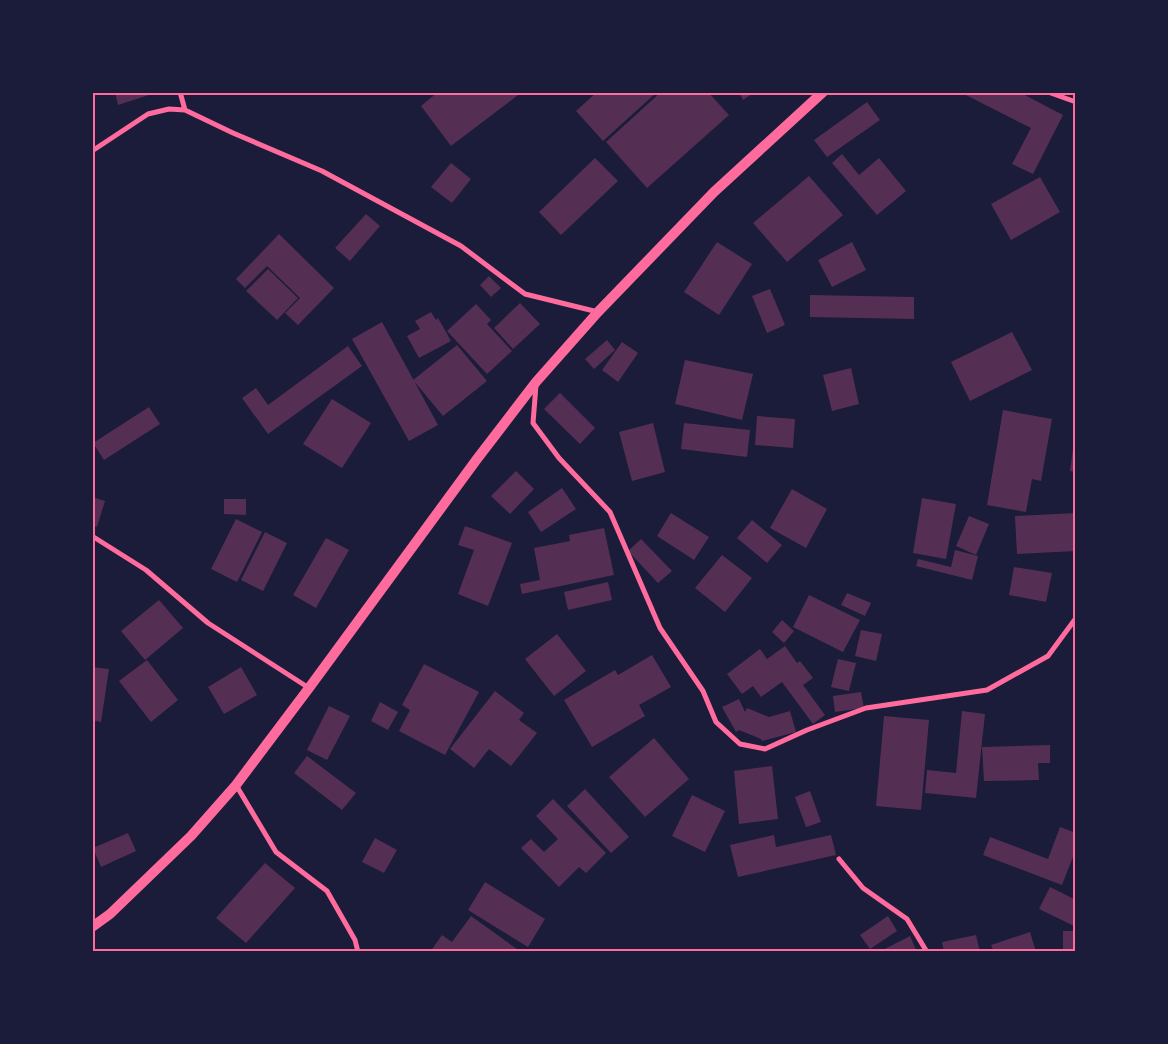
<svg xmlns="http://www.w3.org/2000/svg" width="1168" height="1044" font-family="Helvetica,sans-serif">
<rect width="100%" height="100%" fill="#1b1b3a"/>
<!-- building -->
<path fill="#542f53" d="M 115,92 L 155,92 L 155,93 L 118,105 Z
M 438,92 L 522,92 L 451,146 L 421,106 Z
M 597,92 L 657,92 L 603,141 L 576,111 Z
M 661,92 L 708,92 L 729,115 L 647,188 L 606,142 Z
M 739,92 L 755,92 L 743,100 Z
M 960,92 L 1019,92 L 1063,115 L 1033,174 L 1012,164 L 1031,128 Z
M 867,102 L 880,120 L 827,157 L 814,140 Z
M 842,154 L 859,175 L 879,158 L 906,191 L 877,215 L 832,163 Z
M 595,158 L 618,181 L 561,235 L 539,212 Z
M 451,163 L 471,179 L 452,203 L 431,187 Z
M 809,176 L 843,215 L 787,262 L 753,223 Z
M 1040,177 L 1060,212 L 1011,240 L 991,204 Z
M 366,214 L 380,226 L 350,261 L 335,248 Z
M 279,234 L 334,288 L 298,325 L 285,313 L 300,298 L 267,266 L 245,288 L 236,279 Z
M 717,242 L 752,264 L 719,315 L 684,292 Z
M 852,242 L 866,270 L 832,287 L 818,260 Z
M 268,269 L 298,298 L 277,320 L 246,291 Z
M 489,276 L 501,288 L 491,297 L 480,285 Z
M 770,289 L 785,325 L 767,333 L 752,296 Z
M 810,295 L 914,297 L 914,319 L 810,317 Z
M 520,303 L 540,324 L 513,349 L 494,328 Z
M 476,304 L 491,320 L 487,324 L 512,351 L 487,374 L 447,331 Z
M 431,312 L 436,320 L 438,318 L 451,341 L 419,358 L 407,336 L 420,329 L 415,321 Z
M 382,322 L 438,425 L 409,441 L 352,339 Z
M 1012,332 L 1032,370 L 970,401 L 951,362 Z
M 607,340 L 615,350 L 594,369 L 585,359 Z
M 622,342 L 638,353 L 618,382 L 602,370 Z
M 457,345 L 487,381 L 443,416 L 413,380 Z
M 348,346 L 362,366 L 268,434 L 242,398 L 256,388 L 268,405 Z
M 685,360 L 753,374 L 742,420 L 675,404 Z
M 851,368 L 859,404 L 832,411 L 823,375 Z
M 560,393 L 595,428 L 580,444 L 544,409 Z
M 332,399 L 371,423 L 342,468 L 303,444 Z
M 149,407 L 160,424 L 104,460 L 93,443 Z
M 1003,410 L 1052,419 L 1041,481 L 1032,479 L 1026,512 L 987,505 Z
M 757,416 L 795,419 L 793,448 L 755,445 Z
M 653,423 L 665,472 L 632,481 L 619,432 Z
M 684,423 L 750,430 L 747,457 L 681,449 Z
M 1074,441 L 1076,441 L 1076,472 L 1070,471 Z
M 516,471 L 534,489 L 510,514 L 491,496 Z
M 562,488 L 576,509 L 541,532 L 528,512 Z
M 792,489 L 827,509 L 806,548 L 770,528 Z
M 92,497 L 105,501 L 97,527 L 92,525 Z
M 922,498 L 956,504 L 946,559 L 913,553 Z
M 224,499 L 246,499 L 246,515 L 224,514 Z
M 671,513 L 709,537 L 694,560 L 657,536 Z
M 1076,513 L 1076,551 L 1017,554 L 1015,516 Z
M 969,516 L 989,524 L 976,555 L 956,546 Z
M 236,519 L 262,532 L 237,582 L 211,569 Z
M 752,520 L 782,545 L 767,563 L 737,538 Z
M 465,526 L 512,543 L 488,606 L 458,594 L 474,550 L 458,545 Z
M 604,528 L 614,575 L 522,594 L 520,584 L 540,580 L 534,548 L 570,541 L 569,535 Z
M 265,532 L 287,543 L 263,591 L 241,580 Z
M 326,538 L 349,550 L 316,608 L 293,595 Z
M 641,539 L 672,571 L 658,583 L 628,551 Z
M 955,550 L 978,556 L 972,580 L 916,566 L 918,559 L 951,567 Z
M 722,555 L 752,578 L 725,612 L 695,588 Z
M 1014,567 L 1052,573 L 1046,602 L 1009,595 Z
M 608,582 L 612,600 L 568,610 L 564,592 Z
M 847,593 L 871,603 L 865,616 L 841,605 Z
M 809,595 L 860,620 L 843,652 L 793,627 Z
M 159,600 L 183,628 L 145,660 L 121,631 Z
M 782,620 L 794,631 L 784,643 L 772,632 Z
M 861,630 L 882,634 L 876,661 L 855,656 Z
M 557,634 L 586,671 L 554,696 L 525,659 Z
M 785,646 L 797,663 L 800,661 L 813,678 L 803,685 L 825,715 L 813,724 L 782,682 L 761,697 L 753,686 L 742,694 L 727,674 L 760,649 L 767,659 Z
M 652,655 L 671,687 L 639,705 L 645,716 L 592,747 L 564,700 L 615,670 L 618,675 Z
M 838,659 L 856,663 L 849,691 L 831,687 Z
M 147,660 L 178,700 L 151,722 L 119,681 Z
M 424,664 L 479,692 L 445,755 L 399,731 L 410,710 L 402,705 Z
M 92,667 L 109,669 L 101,722 L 92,720 Z
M 241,667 L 257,695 L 224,714 L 208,687 Z
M 495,691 L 524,713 L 519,720 L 537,733 L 511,766 L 489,749 L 474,768 L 450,749 Z
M 861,692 L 864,708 L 835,712 L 833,696 Z
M 739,699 L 745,712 L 747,708 L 769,717 L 790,711 L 796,732 L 762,741 L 761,739 L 739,730 L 736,732 L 722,707 Z
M 380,702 L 398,712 L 388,730 L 371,721 Z
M 329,706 L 350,716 L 327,760 L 307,750 Z
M 962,711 L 985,714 L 976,798 L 925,793 L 927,770 L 956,773 Z
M 884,716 L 929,720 L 921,810 L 876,806 Z
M 654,738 L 689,779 L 645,817 L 609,777 Z
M 1050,745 L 1050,763 L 1038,763 L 1039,780 L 984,781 L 982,747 Z
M 307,756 L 356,793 L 342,810 L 294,773 Z
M 772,766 L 778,819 L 739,824 L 734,771 Z
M 585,789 L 629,837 L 611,853 L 567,806 Z
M 810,791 L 821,822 L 806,827 L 795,797 Z
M 692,795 L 725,811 L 705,852 L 672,836 Z
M 553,799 L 606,853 L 586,873 L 579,867 L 559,887 L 521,848 L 531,839 L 544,852 L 558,839 L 536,816 Z
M 1060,827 L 1076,833 L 1076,849 L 1062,885 L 983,855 L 990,837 L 1048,859 Z
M 128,833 L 136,851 L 101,867 L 93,848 Z
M 774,835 L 776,847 L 831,835 L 836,855 L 738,877 L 730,845 Z
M 375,838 L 397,850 L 384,873 L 362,862 Z
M 265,863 L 295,888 L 246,943 L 216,918 Z
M 485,882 L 545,919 L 528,947 L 468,910 Z
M 1050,887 L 1076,900 L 1076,927 L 1039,909 Z
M 471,916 L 521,952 L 430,952 L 442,935 L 452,942 Z
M 888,916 L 897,931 L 870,949 L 860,935 Z
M 1063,931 L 1076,931 L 1076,949 L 1063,949 Z
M 1030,932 L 1036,952 L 994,952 L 991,945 Z
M 976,935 L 980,952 L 944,952 L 942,942 Z
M 910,936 L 917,952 L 879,952 Z"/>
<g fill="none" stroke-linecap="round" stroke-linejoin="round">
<!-- minor -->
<path stroke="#ff6b9d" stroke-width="5" d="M 180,92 L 185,110
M 1048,92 L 1076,102
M 92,151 L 148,114 L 169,109 L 185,110 L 233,133 L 322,171 L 461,246 L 525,294 L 598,312
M 536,385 L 533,423 L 559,458 L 610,512 L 660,628 L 703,691 L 716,722 L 740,744 L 765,749 L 807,730 L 866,708 L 987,690 L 1048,656 L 1076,618
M 92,536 L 146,570 L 208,623 L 309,688
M 236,785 L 276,852 L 327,891 L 355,940 L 358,952
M 839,859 L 863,888 L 907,919 L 927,952"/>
<!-- secondary -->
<path stroke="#ff6b9d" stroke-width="10" d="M 92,927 L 110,914 L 191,836 L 236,785 L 309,688 L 477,459 L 536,382 L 598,312 L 714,192 L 823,92"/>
</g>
<!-- border -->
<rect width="1168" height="1044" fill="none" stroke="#1b1b3a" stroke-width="188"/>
<rect x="94" y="94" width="980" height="856" fill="none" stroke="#ff6b9d" stroke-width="2"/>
</svg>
